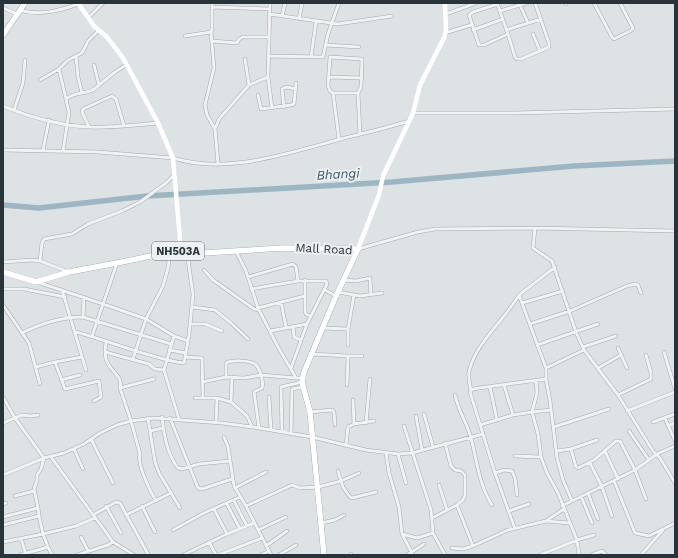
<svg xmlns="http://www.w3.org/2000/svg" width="678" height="558" font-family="'Work Sans',sans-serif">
<rect width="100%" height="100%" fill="#dde2e5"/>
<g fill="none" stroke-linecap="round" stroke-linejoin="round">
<!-- river -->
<path stroke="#9cb6c2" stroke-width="5.5" d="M 3,205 L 39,208 L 147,196 L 392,182 L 574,166 L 675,161"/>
<!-- street casing -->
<g stroke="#a3aaae" stroke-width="4">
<path id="street" d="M 497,3 L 508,34 L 484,45 L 479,45 L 469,15 L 473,12 L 498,4
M 527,3 L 520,5 L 528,23
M 566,3 L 566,4
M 594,3 L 612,37 L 614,39 L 632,30 L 633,28 L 620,3
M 212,7 L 269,9
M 3,8 L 17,14
M 19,10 C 39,16 59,11 78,4
M 500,11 L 520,5
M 269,14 L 338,24 L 392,16
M 446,14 L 476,3
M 282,16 L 285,3
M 88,18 L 103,3
M 299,19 L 302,3
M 473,30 L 503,19
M 506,30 L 541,19
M 211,32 L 214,68 L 205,105 L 207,115 L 215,129
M 445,33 L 471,25
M 508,34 L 515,57 L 517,59 L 521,59 L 549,47 L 549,43 L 535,3
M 533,34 L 540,51
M 185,36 L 211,32 L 212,29 L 212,3
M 212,41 L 237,43 L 239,39 L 243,37 L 269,37
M 325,45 L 359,47
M 76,56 L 78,77 L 82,93
M 268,56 L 323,57 L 328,34 L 339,3
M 311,57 L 316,22
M 330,57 L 362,59 L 361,87 L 358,93 L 333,93 L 330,91 L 328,86 Z
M 245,59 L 249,85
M 94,65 L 99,85 L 115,72 L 126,65
M 59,69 L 69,112 L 63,151
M 268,77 L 272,108
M 329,77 L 362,78
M 40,80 L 59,69 L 68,60 L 82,53 L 88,41 L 98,31
M 333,93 L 339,139
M 358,93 L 360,134
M 258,95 L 261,109 L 291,105 L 294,104 L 296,83
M 66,99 C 76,90 90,96 99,85
M 3,106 C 29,117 59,125 87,127 C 111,128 135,125 158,123
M 284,107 L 282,89 L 286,87 L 296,89
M 14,110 L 23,83 L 25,60
M 413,113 L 515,113 L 675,109
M 89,127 L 82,112 L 83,109 L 112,96 L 116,99 L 124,126
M 3,150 L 98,152 L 173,158 C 228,175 288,153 341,139 C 364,133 387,128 409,121
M 43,150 L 49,120
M 218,164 L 215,129 L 219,119 L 249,85 L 268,77 L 270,3
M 535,228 L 533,248 L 552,261 L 576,332 L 584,350 L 618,395 L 653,451 L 660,458 L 675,483
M 358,249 L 418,232 L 435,229 L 535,228 L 675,231
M 236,251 L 246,271 L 258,308 L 278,347 L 296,378 L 302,378
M 40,261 L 42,243 L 44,239 L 72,234 L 88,224 L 122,211 L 140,202 L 166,183 L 175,174
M 3,262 L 32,260 L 40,261 L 69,272
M 204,270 L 213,280 L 254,309 L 259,310
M 248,277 L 293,264 L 296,267 L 298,281
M 305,280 L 305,311 L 306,314 L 310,316
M 344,280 L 356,281 L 370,278 L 371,295
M 37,282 L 103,304 L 117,263
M 3,289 L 24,289 L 65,297
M 251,289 L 298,281 L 326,281 L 327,284 L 307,324
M 62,290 L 86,370
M 325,290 L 336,296
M 338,292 L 360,296 L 382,293
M 519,295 L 555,267
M 84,297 L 83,317 L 171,344
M 281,302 L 286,327
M 522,303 L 563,291
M 3,305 L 29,343 L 40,384
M 192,307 L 215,310 L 231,323 L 248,339
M 258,308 L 305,296
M 190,324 L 205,324 L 222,331
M 530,324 L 570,311 L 627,286 L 635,284 L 638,285 L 641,293
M 293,326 L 294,337 L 301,340
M 322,328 L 348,329
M 270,331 L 307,324 L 291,368
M 76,332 C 102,339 127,349 153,356 C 163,359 173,362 184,363 L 189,335 L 193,295 L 187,252
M 22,333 C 40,324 63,317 83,317
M 92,336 L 103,304 L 146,319 L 174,336 L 164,370 L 179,419
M 174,336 L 188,341
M 106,342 C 105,350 104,357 108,364 C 113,373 123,377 120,388
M 348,345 L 348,329 L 354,295
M 537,345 L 598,324
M 583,347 L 616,336
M 618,348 L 627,368
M 169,350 L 186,353
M 105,352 L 149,364 L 155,369 L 164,370
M 664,352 L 675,389
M 311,354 L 348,356 L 347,385
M 348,356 L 362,356
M 185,357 L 202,358 L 203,398
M 133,359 L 146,319 L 163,286 L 168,268 L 170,252
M 55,362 L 82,357
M 36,367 L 55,362 L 65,389 L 99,381 L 101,397 L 94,401
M 598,368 L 621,355
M 154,379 L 120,388 L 131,421 L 140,454 C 137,465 150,491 156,501
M 546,379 L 550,401 L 557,458 L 563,480 L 572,501
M 61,380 L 80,375
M 536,381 L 537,393 L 532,412 L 551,410
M 202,382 L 226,377
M 504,385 L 513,415
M 490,387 L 497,420
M 471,391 C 470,385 468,378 469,372 C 475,343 504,321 519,295 L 546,368 L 584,350
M 455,395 C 458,410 467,423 471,438 C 477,461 479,485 492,505
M 618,395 L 651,379 L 651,373 L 646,355
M 3,397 L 15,418 L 44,458 L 41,469 L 37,475 L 37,481 L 34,489 L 38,508
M 269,397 L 271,430
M 195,398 L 217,398 L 231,402 L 247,416 L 252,427
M 353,400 L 354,424
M 231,402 L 232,377
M 627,411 L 675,392
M 310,412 L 332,410 L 334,412 L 335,425
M 424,414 L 433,447
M 416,416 L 422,450
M 162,417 C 164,435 167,454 178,468 L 182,469 L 199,464 L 230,461
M 148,418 L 155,462 L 159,473 L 180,508
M 170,418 L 198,488 L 202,489 L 232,479
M 665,418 L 675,441
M 653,422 L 675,414
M 3,423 L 22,415 L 31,416 L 38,415
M 216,423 L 217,398
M 366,423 L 370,379
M 480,425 L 513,415 L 532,412 L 538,434 L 541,457 L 547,473 L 558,493 L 577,540 L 579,555
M 404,426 L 431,510 L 433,533 L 445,555
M 668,426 L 675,423
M 554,427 L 609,409
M 259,428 L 254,392 L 262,388 C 264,382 260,368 255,364 C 248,360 232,360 226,363 L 226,377 L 244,378 L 261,375 L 296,378
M 150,431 L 163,428
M 629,431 L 649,460
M 282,432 L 281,387 L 302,382
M 291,434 L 292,389 L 303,387
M 224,437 L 228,447 L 234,486 L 246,506 L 271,555
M 91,439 L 113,483
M 346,445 L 348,427 L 354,424 L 374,421
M 74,449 L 83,469
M 571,449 L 576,467 L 578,468 L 594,460 L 616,441 L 620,441 L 635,470 L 646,499
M 556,451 L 571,449 L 597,440
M 605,451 L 618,479
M 386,453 L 389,473 L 399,507 L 402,534 L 413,555
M 398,454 L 406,483
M 515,456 L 541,457
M 51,457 L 113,542 L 134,555
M 590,463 L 602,487 L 612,516
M 338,471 L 343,487 L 350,497 L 352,498 L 376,492
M 495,473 L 504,470 L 512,471 L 515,478 L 517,495
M 3,475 L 44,458 L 64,453 L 84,444 L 100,433 L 117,425 L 131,421 L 154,418 L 222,423 L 259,428 L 312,437 L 366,450 L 398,454 L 412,453 L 483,434
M 614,481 L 635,533 L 649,536 L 675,523
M 439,485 L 447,510
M 235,488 L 266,472
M 588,493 L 598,519
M 15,496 L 34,491
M 581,496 L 592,523
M 234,501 L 247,526
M 3,504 L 6,503
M 227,504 L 240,529
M 457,505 L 473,546
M 106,506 L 121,533
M 142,506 L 155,532
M 246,506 L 292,485 L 300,488 L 318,487 L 341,481 L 359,473
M 562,506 L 635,470 L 657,454 L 675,446
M 214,509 L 227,534 L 254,523
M 509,511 L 529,504
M 93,515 L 116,502 L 120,503 L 148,554
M 126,515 L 171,493
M 3,517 L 38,508 L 39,516
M 432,518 L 457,505 L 463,500 L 465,495 L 465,475 L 461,471 L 455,470 L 451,466 L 445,443
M 546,521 L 569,523
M 321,523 L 335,520 L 344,515
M 3,525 L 39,516 L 43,534 L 76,526 L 95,518
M 515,529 L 495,473 L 470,392 L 473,389 L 479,388 L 546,379 L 546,368
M 173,530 L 204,513 L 240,497
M 258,530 L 286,517
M 402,534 L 417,538 L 433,533
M 81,537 L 88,551
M 21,538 L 26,555
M 3,542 L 43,534 L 48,547
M 209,542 L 216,555
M 266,546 L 287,531
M 452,548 L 463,549 L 473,546 L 508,530 L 546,521 L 564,509
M 351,554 L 351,555
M 20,555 L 48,547 L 52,555
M 77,555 L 108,545 L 113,542
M 183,555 L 227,534
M 218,555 L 262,538
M 261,555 L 269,551
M 279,555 L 296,545
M 407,555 L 424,544
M 540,555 L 577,540 L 594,535
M 591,555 L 602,551 L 606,555
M 641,555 L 663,530"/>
</g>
<!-- primary casing -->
<g stroke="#9ea9b0" stroke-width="6">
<path id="primary" d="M 3,35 L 25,3"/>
</g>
<!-- highway casing -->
<g stroke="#87929a" stroke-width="6">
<path id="highway" d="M 3,272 L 36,282 L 69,272 L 117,263 L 170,252 L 181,251 L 203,253 L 283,248 L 358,249 L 336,296 L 304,372 L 302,382 L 310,412 L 324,555"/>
</g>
<!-- street -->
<use href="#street" stroke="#f0f2f4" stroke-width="3"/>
<!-- secondary -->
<path stroke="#fff" stroke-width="4.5" d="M 78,3 L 94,26 L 107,37 L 123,58 L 158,123 L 173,158 L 181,251
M 358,249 L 379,195 L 383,176 L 413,113 L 420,85 L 444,38 L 446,30 L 445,3"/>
<!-- primary -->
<use href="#primary" stroke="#fff" stroke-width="5"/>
<!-- highway -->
<use href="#highway" stroke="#fff" stroke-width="5.5"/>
</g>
<g text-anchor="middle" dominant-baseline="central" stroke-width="4" stroke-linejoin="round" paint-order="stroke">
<!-- shield labels -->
<rect fill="#edf1f3" stroke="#646c72" stroke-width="1" x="152" y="242" width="52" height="18" rx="3"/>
<g font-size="11" font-weight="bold" fill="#29333a">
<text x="178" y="251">NH503A</text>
</g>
<!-- street labels -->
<g font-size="12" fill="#29333a" stroke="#edf1f3">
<text transform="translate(324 249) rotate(3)">Mall Road</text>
</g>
<!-- water labels -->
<g font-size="13" font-style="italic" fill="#385869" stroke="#edf1f3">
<text transform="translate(338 174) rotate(-3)">Bhangi</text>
</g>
</g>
<!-- border -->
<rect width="678" height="558" fill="none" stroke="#29333a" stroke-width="8"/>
</svg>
